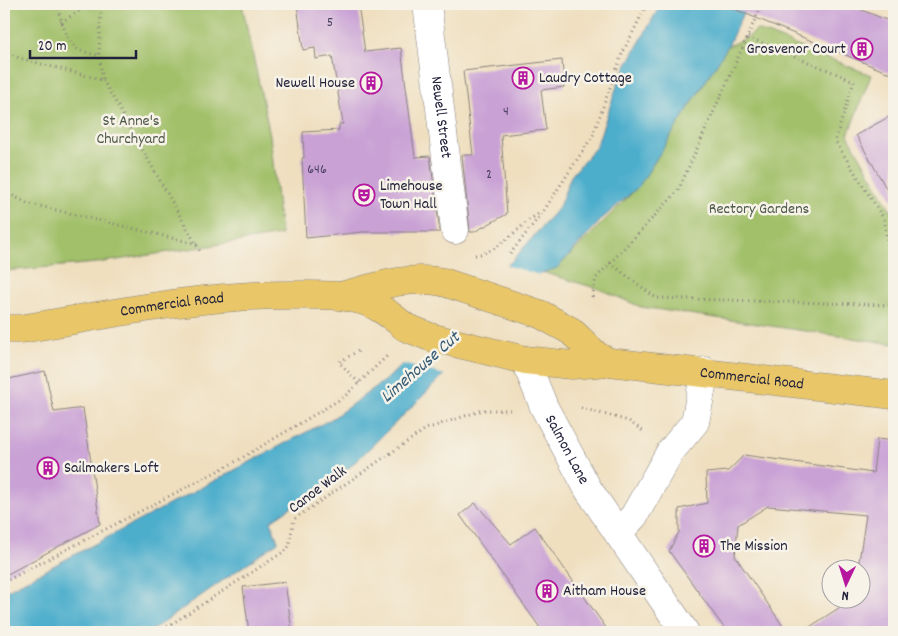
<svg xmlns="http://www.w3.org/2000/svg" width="898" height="636" font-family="Dekko,sans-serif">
<rect width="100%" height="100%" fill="#f7f3e8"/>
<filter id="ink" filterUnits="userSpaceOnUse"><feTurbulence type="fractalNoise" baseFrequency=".02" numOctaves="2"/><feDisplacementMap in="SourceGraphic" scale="10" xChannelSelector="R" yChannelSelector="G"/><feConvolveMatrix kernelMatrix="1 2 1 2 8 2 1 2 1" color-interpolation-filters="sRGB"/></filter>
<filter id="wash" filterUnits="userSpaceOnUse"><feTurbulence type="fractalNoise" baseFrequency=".0096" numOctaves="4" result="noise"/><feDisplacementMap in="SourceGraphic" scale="20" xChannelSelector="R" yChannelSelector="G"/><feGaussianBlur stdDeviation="1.12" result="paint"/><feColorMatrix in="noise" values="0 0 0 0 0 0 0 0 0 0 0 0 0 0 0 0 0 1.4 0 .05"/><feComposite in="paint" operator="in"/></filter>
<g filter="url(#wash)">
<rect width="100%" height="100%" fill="#efdfbf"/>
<!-- green -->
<path fill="#a1c069" stroke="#627152" d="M 4,4 L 242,4 L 270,135 L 281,235 L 97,263 L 4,271 Z
M 757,30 L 871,75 L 848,135 L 894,216 L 894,344 L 641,307 L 599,289 L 542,272 L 557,268 L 639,186 L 728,46 L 748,37 Z"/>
<!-- water -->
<path fill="#4daecc" stroke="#386884" d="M 661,4 L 747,4 L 728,46 L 639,186 L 603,218 L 557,268 L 542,273 L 420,399 L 351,466 L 271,521 L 278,542 L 149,632 L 4,632 L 4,592 L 333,418 L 388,378 L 514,259 L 559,207 L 571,176 L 596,147 L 620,77 Z"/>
<!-- pier -->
<path fill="#efdfbf" d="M 505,265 L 543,276 L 445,375 L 399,363 Z"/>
<g id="blocks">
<!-- building -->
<path fill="#c9a1d5" d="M 297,4 L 358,4 L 365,52 L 401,48 L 415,157 L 430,156 L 440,232 L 363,232 L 306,238 L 302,158 L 304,158 L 303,132 L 339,130 L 339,124 L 343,124 L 332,56 L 316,59 L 315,48 L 303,50 Z
M 722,4 L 847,4 L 894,23 L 894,75 Z
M 562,60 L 564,87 L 541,90 L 546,130 L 501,135 L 507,214 L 474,232 L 470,232 L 462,155 L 473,155 L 463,71 Z
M 894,114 L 894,202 L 856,135 Z
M 45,371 L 54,412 L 83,408 L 100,524 L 4,576 L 4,380 Z
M 877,439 L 894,441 L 894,632 L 802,632 L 854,598 L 860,598 L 860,568 L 858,568 L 866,515 L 768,506 L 738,525 L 735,556 L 787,632 L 727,632 L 669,551 L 679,532 L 679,509 L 707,503 L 706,473 L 728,471 L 744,455 L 873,473 Z
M 475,503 L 511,544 L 535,527 L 609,632 L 543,632 L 460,515 Z
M 285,582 L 292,632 L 249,632 L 243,587 Z"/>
</g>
</g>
<g filter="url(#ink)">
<use href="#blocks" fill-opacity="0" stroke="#88807d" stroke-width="1"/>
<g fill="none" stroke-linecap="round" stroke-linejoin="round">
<!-- minor casing -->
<g stroke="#88807d" stroke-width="29">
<g id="minor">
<path id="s1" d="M 427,4 L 455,230"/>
<path id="s2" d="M 525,360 L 544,407 L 588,489 L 685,632"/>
<path d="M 618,533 L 634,516 L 670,452 L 695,422 L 705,371"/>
</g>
</g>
<!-- trunk casing -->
<g stroke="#88807d" stroke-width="29">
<g id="trunk">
<path d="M 341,296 C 375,287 408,275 443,282"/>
<path d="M 540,314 L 571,331 L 597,356 L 609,362"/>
<path id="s3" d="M 4,329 L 21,329 C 112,314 203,294 296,295 C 317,295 339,294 360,300 C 377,304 392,316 405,327"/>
<path id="s4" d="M 430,337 L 525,360 L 572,365 L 609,362 L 894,395"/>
</g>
</g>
<!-- path -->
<path stroke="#88807d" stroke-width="3" stroke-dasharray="1 4" stroke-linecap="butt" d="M 56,4 L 67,37 L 78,50 L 99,56
M 61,22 L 91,4
M 748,37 L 854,81 L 835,141 L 884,219 L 894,286
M 4,50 L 19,58 L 103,80 L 99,56 L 101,4
M 103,80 L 201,253
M 4,191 L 27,203 L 197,244
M 510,254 L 543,212 L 593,135 L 622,54 L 647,4
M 475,255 C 501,252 518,225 540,213
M 610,263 L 656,298 L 894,305
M 592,297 L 596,278 L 678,191 L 762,4
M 359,383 L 339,362 L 360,350
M 581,408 L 629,421 L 644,432
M 4,582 L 235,462 L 344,397 L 387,356
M 159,632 L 288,549 L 294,519 L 426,429 L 483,410 L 510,410"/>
<!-- minor -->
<use href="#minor" stroke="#fff" stroke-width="28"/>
<!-- trunk -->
<use href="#trunk" stroke="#e9c769" stroke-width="28"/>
<!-- trunk-bridge casing -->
<g stroke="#88807d" stroke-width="29" stroke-linecap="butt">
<path id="trunk-bridge" d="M 443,282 L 540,314
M 405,327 L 430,337"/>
</g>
<!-- trunk-bridge -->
<use href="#trunk-bridge" stroke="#e9c769" stroke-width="28"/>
</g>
</g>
<!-- icons -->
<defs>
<g id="building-ring" transform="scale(1.125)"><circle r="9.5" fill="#f7f3e8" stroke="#b5179e" stroke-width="1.5"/><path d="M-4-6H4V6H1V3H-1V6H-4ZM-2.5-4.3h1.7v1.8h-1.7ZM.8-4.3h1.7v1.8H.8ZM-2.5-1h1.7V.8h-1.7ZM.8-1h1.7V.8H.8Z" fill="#b5179e"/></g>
<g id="theatre-ring" transform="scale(1.125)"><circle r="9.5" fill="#f7f3e8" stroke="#b5179e" stroke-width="1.5"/><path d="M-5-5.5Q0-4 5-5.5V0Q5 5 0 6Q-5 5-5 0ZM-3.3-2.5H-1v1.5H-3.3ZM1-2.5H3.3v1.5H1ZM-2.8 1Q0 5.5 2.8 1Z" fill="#b5179e"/></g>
</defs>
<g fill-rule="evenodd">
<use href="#building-ring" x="862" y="49"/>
<use href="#building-ring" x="523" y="78"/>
<use href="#building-ring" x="371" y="83"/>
<use href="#theatre-ring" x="364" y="195"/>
<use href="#building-ring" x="48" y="468"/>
<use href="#building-ring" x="704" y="546"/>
<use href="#building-ring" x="547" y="591"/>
</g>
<g text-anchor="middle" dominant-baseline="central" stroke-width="5" stroke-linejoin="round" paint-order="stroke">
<!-- number labels -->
<g font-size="14" fill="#4c4262">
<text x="330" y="23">5</text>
<text x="506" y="112">4</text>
<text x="317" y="170">646</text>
<text x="489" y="175">2</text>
</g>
<!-- poi labels -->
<g font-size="16" fill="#22223b" stroke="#f7f3e8" text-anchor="start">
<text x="846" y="49" text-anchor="end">Grosvenor Court</text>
<text x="539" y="78">Laudry Cottage</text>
<text x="355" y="83" text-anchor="end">Newell House</text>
<text x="380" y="186">Limehouse<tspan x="380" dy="18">Town Hall</tspan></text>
<text x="64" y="468">Sailmakers Loft</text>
<text x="720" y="546">The Mission</text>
<text x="563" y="591">Aitham House</text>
</g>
<!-- street labels -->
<g font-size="16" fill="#22223b" stroke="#f7f3e8">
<text stroke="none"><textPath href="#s1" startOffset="114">Newell Street</textPath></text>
<text stroke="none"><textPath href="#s3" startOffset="170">Commercial Road</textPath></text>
<text stroke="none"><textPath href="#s4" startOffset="326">Commercial Road</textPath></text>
<text stroke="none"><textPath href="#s2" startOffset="99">Salmon Lane</textPath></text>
<text transform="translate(318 490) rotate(-37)">Canoe Walk</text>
</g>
<!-- park labels -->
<g font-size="16" fill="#4e594b" stroke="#f7f3e8">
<text x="131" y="121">St Anne's<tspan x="131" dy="18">Churchyard</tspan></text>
<text x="759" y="209">Rectory Gardens</text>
</g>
<!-- water labels -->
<g font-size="18" font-style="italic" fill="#335a75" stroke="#f7f3e8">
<text transform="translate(421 368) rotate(-41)">Limehouse Cut</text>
</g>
</g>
<!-- margin -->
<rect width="898" height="636" fill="none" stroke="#f7f3e8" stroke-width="20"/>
<!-- north arrow -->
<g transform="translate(846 584) rotate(184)"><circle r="24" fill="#f7f3e8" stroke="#a29fa3"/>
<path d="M0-4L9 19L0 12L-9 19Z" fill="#b5179e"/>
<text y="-8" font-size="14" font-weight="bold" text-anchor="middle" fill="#22223b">N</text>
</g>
<!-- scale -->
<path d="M30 50v8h106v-8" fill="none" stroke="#22223b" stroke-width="2.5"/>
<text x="38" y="50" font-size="15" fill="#22223b" stroke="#f7f3e8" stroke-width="4" paint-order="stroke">20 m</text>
</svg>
